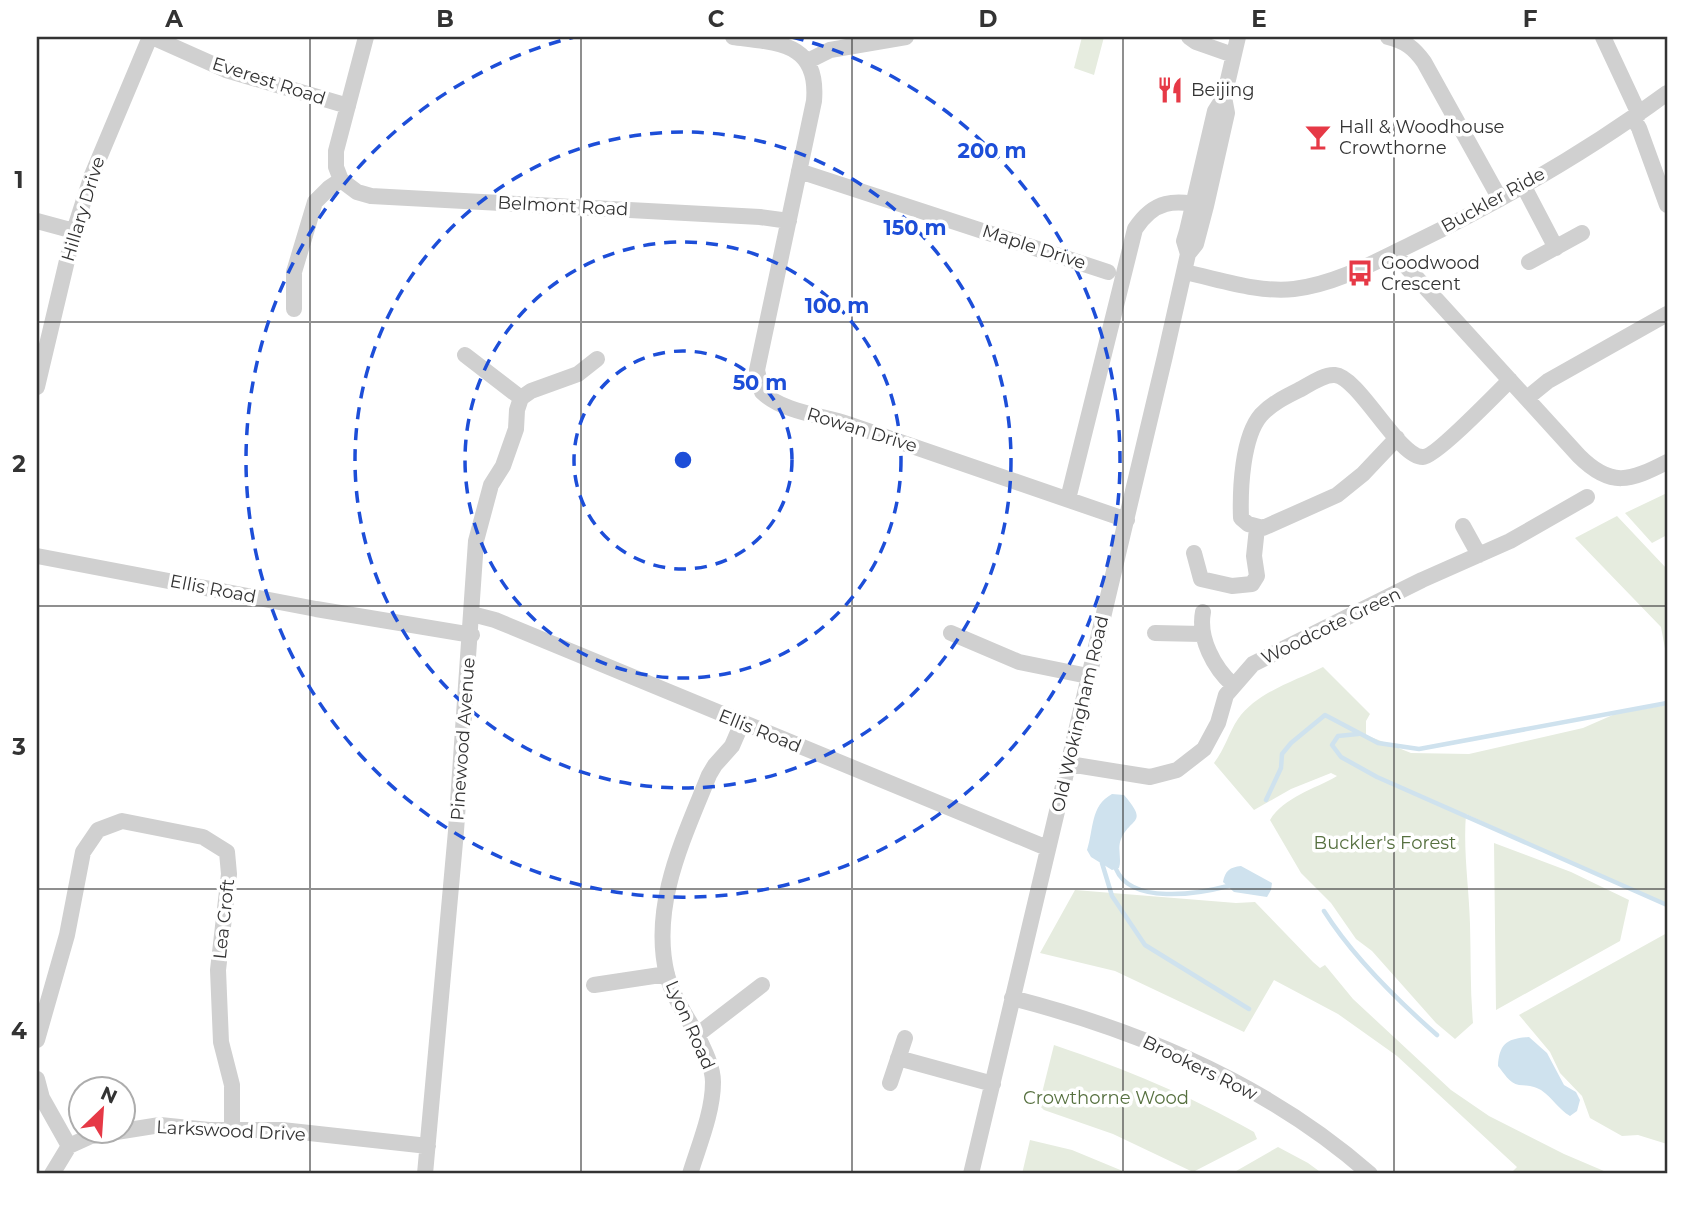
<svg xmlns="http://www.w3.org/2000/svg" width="1704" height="1211" font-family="Montserrat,sans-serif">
<rect width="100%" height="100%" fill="#fff"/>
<!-- green -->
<path fill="#e6ecdf" d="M 1082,37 L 1104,37 L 1094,75 L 1074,68 Z
M 1667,493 L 1667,535 L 1652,543 L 1625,513 Z
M 1617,516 L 1667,569 L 1667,659 L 1661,627 L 1575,538 Z
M 1323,667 L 1370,714 L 1366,721 L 1366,735 L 1411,753 L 1469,754 L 1583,728 L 1615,714 L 1667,705 L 1667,906 L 1466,814 C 1463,851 1469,887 1470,924 C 1471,957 1470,990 1473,1023 L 1455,1039 L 1436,1023 L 1372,951 L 1356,939 L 1331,903 L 1301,873 L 1270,820 C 1284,797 1315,789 1337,776 L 1331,773 L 1291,789 L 1254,810 L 1214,763 C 1225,749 1229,732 1238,719 C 1257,692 1295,681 1323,667 Z
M 1494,843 L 1571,872 L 1629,900 L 1620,941 L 1496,1010 Z
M 1075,890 L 1236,903 L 1255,902 L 1313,962 L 1320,968 L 1325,965 L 1353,999 L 1451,1090 L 1489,1116 L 1564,1154 L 1611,1174 L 1510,1174 L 1517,1167 L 1397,1056 L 1338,1014 L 1274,980 L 1244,1032 L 1115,971 L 1040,953 Z
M 1667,933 L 1667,1144 L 1638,1135 L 1622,1136 L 1590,1118 L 1582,1096 L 1560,1073 L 1550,1052 L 1519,1015 Z
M 1054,1045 C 1127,1070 1187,1094 1254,1132 L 1257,1139 L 1193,1172 L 1113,1134 L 1044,1110 L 1039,1105 Z
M 1030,1140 L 1072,1150 L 1130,1174 L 1022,1174 Z
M 1278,1147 L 1308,1163 L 1323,1174 L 1231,1174 Z"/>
<!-- water -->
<path fill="#cfe2ee" d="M 1112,794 L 1124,795 C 1149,824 1131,817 1121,839 C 1117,849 1122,858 1119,868 L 1112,870 L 1091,857 L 1087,850 C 1094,829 1090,806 1112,794 Z
M 1241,866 L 1272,883 L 1271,890 L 1267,897 L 1234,892 L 1223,882 C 1225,871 1230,867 1241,866 Z
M 1529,1037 L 1547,1053 L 1564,1085 L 1576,1092 L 1580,1100 L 1577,1111 L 1570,1116 C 1558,1109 1553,1098 1541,1090 C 1532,1085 1528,1086 1519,1085 C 1509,1083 1504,1073 1498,1066 C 1499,1044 1507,1038 1529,1037 Z"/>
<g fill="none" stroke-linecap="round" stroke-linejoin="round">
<!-- stream -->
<path stroke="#cfe2ee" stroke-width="4.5" d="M 1358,734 L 1338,736 L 1332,745 L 1341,757 L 1377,777 L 1667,905
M 1266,800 L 1281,768 L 1282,754 L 1291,743 L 1325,715 L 1378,743 L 1419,749 L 1667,703
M 1102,863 L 1112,896 L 1145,945 L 1249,1009
M 1116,869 C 1131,905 1198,894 1228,886
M 1324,911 C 1353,957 1396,999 1437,1035"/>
<!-- minor -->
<path stroke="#d0d0d0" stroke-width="16" d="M 152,37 L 226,70 L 348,106
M 733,37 C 778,43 819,42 814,101 L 757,370 L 762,392 C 783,412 820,415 848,424 L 1127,520
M 1189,37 L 1196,42 L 1233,55
M 1388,37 C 1405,41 1414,48 1424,62 L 1500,199
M 1603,37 L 1639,114
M 808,61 L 830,50 L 906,37
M 1633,118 L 1639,128 L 1667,205
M 799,171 L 1108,272
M 341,180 L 357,192 L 371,196 L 760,217 L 789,221
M 341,180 L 336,167 L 336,151 L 366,37
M 1523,185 L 1556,248
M 37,221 L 74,231
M 1394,253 L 1579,456 C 1611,488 1630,481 1667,462
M 1188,254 L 1196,244 L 1206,206 L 1227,113 L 1224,97
M 1529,262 L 1582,233
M 1184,272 C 1219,279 1258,293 1294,289 C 1336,284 1375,262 1412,244 C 1499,202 1590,150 1667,93
M 294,309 L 294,272 L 315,202 L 329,188 L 341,180
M 465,355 L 521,398
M 37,387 L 74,231 L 92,175 L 150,37
M 1527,398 L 1548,381 L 1667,314
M 1397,438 L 1363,474 L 1337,495 L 1263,528 L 1248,524 L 1241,518 C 1240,490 1242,437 1261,415 C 1272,403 1287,396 1301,389 C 1310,384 1324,374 1335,375 C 1359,377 1399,458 1423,457 C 1435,457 1498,392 1510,380
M 1068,499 L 1135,229 C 1154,200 1174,199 1206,206
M 1463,526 L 1479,555
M 1194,553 L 1201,579 L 1232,586 L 1252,584 L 1257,576 L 1254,556 L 1257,528
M 37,556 L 316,609 L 472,635
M 1203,612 C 1198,638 1214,668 1233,685
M 472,614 L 495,620 L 1047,848
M 951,633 L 1019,662 L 1088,676
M 1155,633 L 1202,634
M 1069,764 L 1150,777 L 1177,770 L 1204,749 L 1218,723 L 1226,695 L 1253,664 L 1422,580 L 1510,541 L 1587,497
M 594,985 L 667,974
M 1012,998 C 1141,1031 1269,1085 1370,1174
M 697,1035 L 762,985
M 37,1040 L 67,935 L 83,852 L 98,830 L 122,821 L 203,837 L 227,852 L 229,874 L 218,970 L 221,1042 L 232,1085 L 232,1130
M 898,1058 L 993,1084
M 37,1079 L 42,1098 L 69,1146
M 890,1083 L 905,1038
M 52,1174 L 69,1146 L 91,1136 L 160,1125 L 209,1130 L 282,1130 L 428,1146
M 425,1174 L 456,831 L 476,541 L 491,485 L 503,466 L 516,429 L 517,410 L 521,398 L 531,391 L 578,374 L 597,359
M 690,1174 C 699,1145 713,1112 713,1082 C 713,1067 704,1049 698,1037 C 687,1016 673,998 667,975 C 650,905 684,838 709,775 L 715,765 L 732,746 L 742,723
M 971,1174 L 1165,356 L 1188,254 L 1184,241 L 1187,231 L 1215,111 L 1224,97 L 1238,37"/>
</g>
<!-- grid -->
<path fill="none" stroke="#333" stroke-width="2" stroke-opacity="0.55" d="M 310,37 L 310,1174M 581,37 L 581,1174M 852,37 L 852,1174M 1123,37 L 1123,1174M 1394,37 L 1394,1174M 37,322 L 1667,322M 37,606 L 1667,606M 37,889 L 1667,889"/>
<!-- distance rings -->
<g fill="none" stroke="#1d4ed8" stroke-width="3.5" stroke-dasharray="12 9">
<circle cx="683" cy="460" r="109"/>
<circle cx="683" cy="460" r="218"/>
<circle cx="683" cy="460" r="328"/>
<path d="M792 37A437 437 0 1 1 574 37"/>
</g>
<!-- icons -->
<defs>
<g id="restaurant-bare" transform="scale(2.1)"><path d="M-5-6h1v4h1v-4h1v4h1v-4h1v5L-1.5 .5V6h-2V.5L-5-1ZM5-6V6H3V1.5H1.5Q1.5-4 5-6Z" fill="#e63946" stroke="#fff" stroke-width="2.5" paint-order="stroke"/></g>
<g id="bar-bare" transform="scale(2.1)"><path d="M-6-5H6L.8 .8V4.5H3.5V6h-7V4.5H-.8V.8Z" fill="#e63946" stroke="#fff" stroke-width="2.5" paint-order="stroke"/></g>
<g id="bus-bare" transform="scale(2.1)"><path d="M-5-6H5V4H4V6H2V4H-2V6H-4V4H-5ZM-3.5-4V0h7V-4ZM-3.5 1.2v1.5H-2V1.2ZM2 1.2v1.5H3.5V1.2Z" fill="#e63946" stroke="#fff" stroke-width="2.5" paint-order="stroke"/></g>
</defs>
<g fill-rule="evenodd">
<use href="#restaurant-bare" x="1170" y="90"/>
<use href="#bar-bare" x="1318" y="137"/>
<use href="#bus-bare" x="1360" y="273"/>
</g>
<g text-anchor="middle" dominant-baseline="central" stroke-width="7" stroke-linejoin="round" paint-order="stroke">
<!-- street labels -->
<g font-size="18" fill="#333" stroke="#fff">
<text transform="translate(269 81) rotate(18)">Everest Road</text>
<text transform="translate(1493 200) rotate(-29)">Buckler Ride</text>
<text transform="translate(563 206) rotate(3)">Belmont Road</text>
<text transform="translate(83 209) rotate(-73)">Hillary Drive</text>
<text transform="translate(1034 247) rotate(18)">Maple Drive</text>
<text transform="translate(862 430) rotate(17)">Rowan Drive</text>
<text transform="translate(213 589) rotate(11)">Ellis Road</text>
<text transform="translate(1331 626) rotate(-26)">Woodcote Green</text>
<text transform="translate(1080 714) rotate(-77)">Old Wokingham Road</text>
<text transform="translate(760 731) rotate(22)">Ellis Road</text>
<text transform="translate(463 739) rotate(-86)">Pinewood Avenue</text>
<text transform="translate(224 919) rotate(-84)">Lea Croft</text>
<text transform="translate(690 1025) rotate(66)">Lyon Road</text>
<text transform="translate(1200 1068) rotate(26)">Brookers Row</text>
<text transform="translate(231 1131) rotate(3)">Larkswood Drive</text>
</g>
<!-- poi labels -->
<g font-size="18" fill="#333" stroke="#fff" text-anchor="start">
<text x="1191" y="90">Beijing</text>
<text x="1339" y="127">Hall &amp; Woodhouse<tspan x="1339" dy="21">Crowthorne</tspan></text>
<text x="1381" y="263">Goodwood<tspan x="1381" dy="21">Crescent</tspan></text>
</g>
<!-- park labels -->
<g font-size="18" fill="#56703f" stroke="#fff">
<text x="1385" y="843">Buckler's Forest</text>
<text x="1106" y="1098">Crowthorne Wood</text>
</g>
</g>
<circle cx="683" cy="460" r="10" fill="#1d4ed8" stroke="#fff" stroke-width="3.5"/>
<g font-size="21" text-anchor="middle" font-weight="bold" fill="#1d4ed8" stroke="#fff" stroke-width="7" stroke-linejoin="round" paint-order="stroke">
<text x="992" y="158">200 m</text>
<text x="915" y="235">150 m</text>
<text x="837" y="313">100 m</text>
<text x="760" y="390">50 m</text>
</g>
<!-- border -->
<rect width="1704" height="1211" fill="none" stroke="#ffffff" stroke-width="77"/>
<!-- north arrow -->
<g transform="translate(102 1110) rotate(25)"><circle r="33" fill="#ffffff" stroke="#adadad" stroke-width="2"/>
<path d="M0-5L12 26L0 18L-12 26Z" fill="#e63946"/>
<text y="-10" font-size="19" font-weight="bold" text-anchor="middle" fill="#333333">N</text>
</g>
<rect x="38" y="38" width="1628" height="1134" fill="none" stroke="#333" stroke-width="2.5"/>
<g font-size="23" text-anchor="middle" font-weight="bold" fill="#333">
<text x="174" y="27">A</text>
<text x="445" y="27">B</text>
<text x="716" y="27">C</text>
<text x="988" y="27">D</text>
<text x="1259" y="27">E</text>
<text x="1530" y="27">F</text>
<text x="19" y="188">1</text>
<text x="19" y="472">2</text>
<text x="19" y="755">3</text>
<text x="19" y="1039">4</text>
</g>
</svg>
